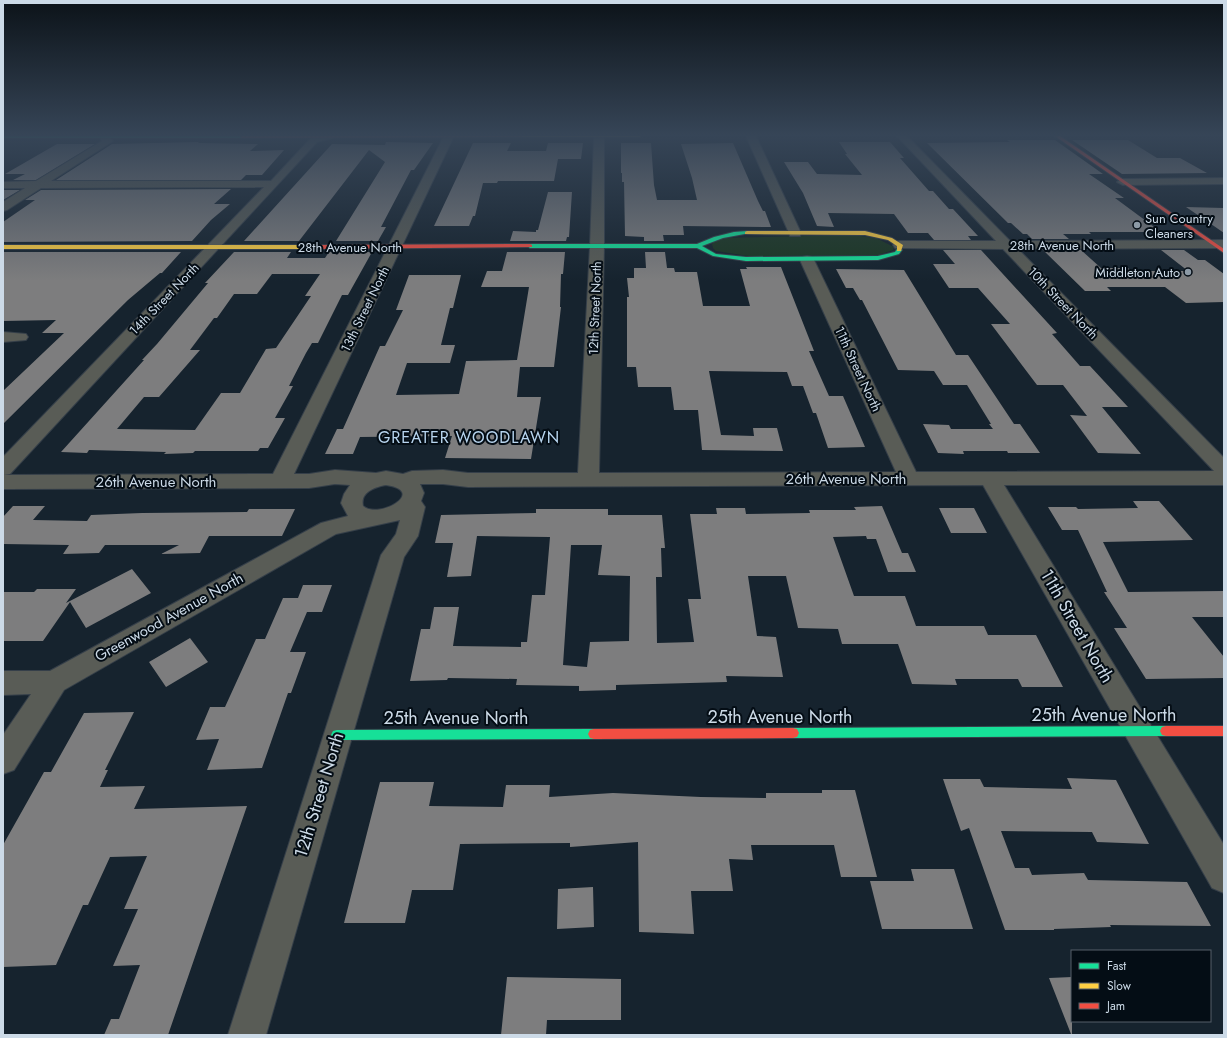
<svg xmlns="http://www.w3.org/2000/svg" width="1227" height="1038" font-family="Jost,sans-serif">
<rect width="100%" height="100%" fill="#16232e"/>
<!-- green -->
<path fill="#1c3723" d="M 852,235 L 876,238 L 894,247 L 893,250 L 879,255 L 748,256 L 716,251 L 713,248 L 712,244 L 715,241 L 722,238 Z"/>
<!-- building -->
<path fill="#7d7d7e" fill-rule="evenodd" d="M 1007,140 L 1055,140 L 1103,174 L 1089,174 L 1124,198 L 1115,198 L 1161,232 L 1089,232 L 1091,234 L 1063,234 L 1069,239 L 1032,239 L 1027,234 L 1023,234 L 1011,223 L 1008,223 L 927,143 L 1010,142 Z
M 1072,140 L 1128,140 L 1157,158 L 1180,158 L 1207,173 L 1122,174 Z
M 199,142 L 198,143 L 258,144 L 250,151 L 284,150 L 262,175 L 246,175 L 241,180 L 56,180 L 112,144 Z
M 386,142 L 433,143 L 414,170 L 411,170 L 381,227 L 386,227 L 378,241 L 336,241 L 385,162 L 369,150 L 299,241 L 244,241 L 332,144 L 385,145 Z
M 839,142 L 890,142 L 904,158 L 900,158 L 929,191 L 933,191 L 949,209 L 953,209 L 978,236 L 968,236 L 971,240 L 934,240 L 928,233 L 908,233 L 894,214 L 828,213 L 834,227 L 817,226 L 803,193 L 784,162 L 808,162 L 817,174 L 862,175 L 845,154 L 847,154 Z
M 473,143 L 511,143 L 507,151 L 546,151 L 548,143 L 583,143 L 581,159 L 558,159 L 554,181 L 498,181 L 497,183 L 483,183 L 475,216 L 473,216 L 469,226 L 434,226 Z
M 621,143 L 651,143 L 654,185 L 657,200 L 697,200 L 692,178 L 681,144 L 733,143 L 758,201 L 763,211 L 765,211 L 771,227 L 683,226 L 684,235 L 663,235 L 664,241 L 644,241 L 644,237 L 625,236 L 624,182 L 622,182 L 622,173 L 621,173 Z
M 57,144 L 95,144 L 36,180 L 13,180 L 25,174 L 5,174 Z
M 231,189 L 214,204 L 230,204 L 211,220 L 192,241 L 3,242 L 3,222 L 35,200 L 25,200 L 41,190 Z
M 3,190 L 20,190 L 3,200 Z
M 548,192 L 572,192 L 569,237 L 567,237 L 566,241 L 510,241 L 513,231 L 536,232 L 536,230 L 538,230 Z
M 1186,207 L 1224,208 L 1224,233 L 1211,224 Z
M 943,250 L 981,250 L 1057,333 L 1052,334 L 1080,366 L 1090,366 L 1128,407 L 1102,407 L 1141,454 L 1098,453 L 1070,415 L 1087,416 L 1063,385 L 1037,385 L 991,324 L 1010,324 L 978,288 L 949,288 L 933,264 L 955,264 Z
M 1043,250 L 1081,250 L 1101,268 L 1128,268 L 1131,271 L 1188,271 L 1161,250 L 1184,250 L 1198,260 L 1205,260 L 1224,274 L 1224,302 L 1186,303 L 1165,287 L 1107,287 L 1111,291 L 1085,291 Z
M 3,252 L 181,252 L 162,273 L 160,273 L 128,300 L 3,424 L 3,391 L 64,333 L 42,333 L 56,320 L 3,321 Z
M 234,252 L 291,252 L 287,258 L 325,258 L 329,252 L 372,252 L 348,295 L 342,295 L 318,343 L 312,343 L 306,353 L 289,386 L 293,386 L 275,418 L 285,418 L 268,448 L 260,448 L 258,451 L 195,451 L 193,453 L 164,454 L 166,452 L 89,450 L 87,453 L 61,452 L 144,360 L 142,360 L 157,344 L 208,283 L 205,283 ZM 272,274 L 320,274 L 305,296 L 311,296 L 276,348 L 266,349 L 240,393 L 221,393 L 195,430 L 117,429 L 144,397 L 159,397 L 200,350 L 190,350 L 214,318 L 217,318 L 234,294 L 257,294 Z
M 507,252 L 565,252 L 563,274 L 561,274 L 560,307 L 561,307 L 554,367 L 520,367 L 517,397 L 541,397 L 531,459 L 445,458 L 452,436 L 360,437 L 353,454 L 325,454 L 337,429 L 343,429 L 380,346 L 385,346 L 403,310 L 396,310 L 409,275 L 461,275 L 453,308 L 450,308 L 441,345 L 455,345 L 450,363 L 407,363 L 396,395 L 459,394 L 466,361 L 517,360 L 529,287 L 481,287 L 487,271 L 502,271 Z
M 645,252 L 665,252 L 667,268 L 674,268 L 675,272 L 697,272 L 703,306 L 750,306 L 740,269 L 747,269 L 746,267 L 781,267 L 814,351 L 809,351 L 829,396 L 843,396 L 865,447 L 828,448 L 816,413 L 813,413 L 803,386 L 792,386 L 787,372 L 709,371 L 721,435 L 754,436 L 753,428 L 777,428 L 783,451 L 702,450 L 698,410 L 674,410 L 671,387 L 638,387 L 636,367 L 627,367 L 627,297 L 629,297 L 627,278 L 634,278 L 634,268 L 646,268 Z
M 836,269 L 904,270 L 956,355 L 968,355 L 1014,424 L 1020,424 L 1040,453 L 1008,453 L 1007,451 L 963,451 L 964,454 L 938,453 L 923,424 L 949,425 L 951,429 L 993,429 L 989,424 L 991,424 L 967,385 L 943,385 L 934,371 L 898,370 L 862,300 L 860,300 L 853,288 L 846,288 Z
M 1133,501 L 1159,501 L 1193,540 L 1103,542 L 1128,592 L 1224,591 L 1224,617 L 1192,617 L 1224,657 L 1224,678 L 1146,679 L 1114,628 L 1127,628 L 1104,592 L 1107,592 L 1078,530 L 1062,530 L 1048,507 L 1076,507 L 1078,509 L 1138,508 Z
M 13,506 L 45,506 L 33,520 L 87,521 L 91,515 L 142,513 L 247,512 L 249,509 L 295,509 L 282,536 L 209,536 L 200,553 L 161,554 L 179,545 L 105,545 L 99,553 L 63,554 L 69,545 L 3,544 L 3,517 Z
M 882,506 L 902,553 L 908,553 L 916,572 L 888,572 L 876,539 L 867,539 L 866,536 L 833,537 L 854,596 L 905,596 L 916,626 L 984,626 L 988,635 L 1036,635 L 1063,687 L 1022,687 L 1018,679 L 955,679 L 957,685 L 912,684 L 898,644 L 842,644 L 838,629 L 798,628 L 786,576 L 748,576 L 757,636 L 776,637 L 783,677 L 726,676 L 727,682 L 616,685 L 616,690 L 579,691 L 579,686 L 516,685 L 517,679 L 448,678 L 447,680 L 410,681 L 421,629 L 430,629 L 434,607 L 459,607 L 453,646 L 521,647 L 521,642 L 527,642 L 532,595 L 545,595 L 550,537 L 477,536 L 471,576 L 447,577 L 453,543 L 435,543 L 441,515 L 536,513 L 536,509 L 608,509 L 608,515 L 662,515 L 665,548 L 661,548 L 662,577 L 656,577 L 657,643 L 694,642 L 688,599 L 701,599 L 690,514 L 717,514 L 716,508 L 745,508 L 746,514 L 810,513 L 809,510 L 856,510 L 854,507 ZM 571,545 L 602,545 L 598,575 L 630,576 L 629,641 L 590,642 L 587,667 L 563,665 Z
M 939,508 L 974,508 L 987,533 L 951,533 Z
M 132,569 L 151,593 L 86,628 L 70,602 L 43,641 L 3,641 L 3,592 L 34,592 L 37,589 L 76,589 L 66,603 Z
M 303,585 L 332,585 L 322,612 L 307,612 L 290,652 L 306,652 L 291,693 L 288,693 L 262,768 L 207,770 L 219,739 L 196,740 L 210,707 L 225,707 L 256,639 L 265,639 L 283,598 L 298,598 Z
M 190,638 L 208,662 L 166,687 L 149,662 Z
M 134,712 L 105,770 L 108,770 L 100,787 L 145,786 L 134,809 L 247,806 L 168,1035 L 104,1035 L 111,1019 L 119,1019 L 140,965 L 113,966 L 138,909 L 124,909 L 147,856 L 110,857 L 88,905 L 83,905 L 56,965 L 3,967 L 3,845 L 44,772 L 51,772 L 84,713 Z
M 1067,778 L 1116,780 L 1149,844 L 1097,842 L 1092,832 L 1001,831 L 1015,868 L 1029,868 L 1032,875 L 1084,873 L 1088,880 L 1187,882 L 1211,926 L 1110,925 L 1111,927 L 1054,929 L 1054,930 L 1005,930 L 969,828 L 961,831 L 943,779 L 980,779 L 984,787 L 1072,789 Z
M 380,782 L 434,782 L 429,806 L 503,807 L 506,785 L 550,785 L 549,797 L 613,793 L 701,797 L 766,798 L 766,793 L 822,793 L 822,790 L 855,790 L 877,877 L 841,877 L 834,845 L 751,845 L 753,860 L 729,859 L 733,891 L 691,891 L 694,934 L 639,932 L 638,842 L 570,847 L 570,843 L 460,844 L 453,890 L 412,890 L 405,923 L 344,923 Z
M 911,869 L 954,869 L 973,929 L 882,929 L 870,881 L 914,881 Z
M 593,887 L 594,927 L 557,929 L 558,889 Z
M 507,977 L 621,979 L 621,1020 L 547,1020 L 546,1035 L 501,1035 Z
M 1072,977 L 1072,1034 L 1071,1034 L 1049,978 Z"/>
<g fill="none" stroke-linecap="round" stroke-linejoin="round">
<!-- street casing -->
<g stroke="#353f49" stroke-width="2">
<path id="street" d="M 99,136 L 109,136 L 113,141 L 51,181 L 271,181 L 311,138 L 318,136 L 335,136 L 333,138 L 317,142 L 10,474 L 4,475 L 273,474 L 444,136 L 454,136 L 294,474 L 309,474 L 335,470 L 376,473 L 386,471 L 403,474 L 412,471 L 443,470 L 468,473 L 578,473 L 590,246 L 594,136 L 604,136 L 604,246 L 599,473 L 896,472 L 800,260 L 802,257 L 807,256 L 812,257 L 814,260 L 916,472 L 1214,471 L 1003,249 L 895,248 L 893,245 L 895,242 L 900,241 L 996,241 L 897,136 L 907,136 L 1010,241 L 1224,240 L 1224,248 L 1018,249 L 1224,458 L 1224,485 L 1004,485 L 1224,845 L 1224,893 L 1212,888 L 983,485 L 468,487 L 443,484 L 420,484 L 424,493 L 421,501 L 425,507 L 418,536 L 404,557 L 266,1035 L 228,1035 L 381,555 L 396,534 L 400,520 L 336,534 L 64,690 L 14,770 L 3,774 L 3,735 L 31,694 L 3,695 L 3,671 L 50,671 L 321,523 L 348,516 L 341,503 L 344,494 L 350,485 L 335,484 L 309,488 L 3,489 L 3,457 L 264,187 L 41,188 L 7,210 L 3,211 L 3,202 L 25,188 L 3,188 L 3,182 L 36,181 L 102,141 ZM 386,485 C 428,491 379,520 363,506 C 360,492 375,487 386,485 Z
M 746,136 L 756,136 L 801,233 L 800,236 L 790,236 L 789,233 Z
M 1224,178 L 1224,184 L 1123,185 L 1117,182 L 1123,179 Z
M 3,332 L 26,334 L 28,337 L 26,340 L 3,342 Z"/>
</g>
<!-- fast casing -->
<g stroke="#353f49" stroke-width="2">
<path id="fast" d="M 3,136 L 243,136 L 244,137 L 242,138 L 3,138 Z
M 734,232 L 747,231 L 750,233 L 723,238 L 702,246 L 716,254 L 746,257 L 878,256 L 895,252 L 897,249 L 902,250 L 899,254 L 878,260 L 746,261 L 713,256 L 697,248 L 530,248 L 527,246 L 530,244 L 697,244 L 714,237 Z
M 1166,726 L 1170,727 L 1172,731 L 1170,735 L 1166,736 L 793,738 L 789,737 L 787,733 L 789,729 L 793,728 Z
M 594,729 L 598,730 L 600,734 L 598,738 L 594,739 L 337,740 L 333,739 L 331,735 L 333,731 L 337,730 Z"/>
</g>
<!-- slow casing -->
<g stroke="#353f49" stroke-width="2">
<path id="slow" d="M 518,136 L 641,136 L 639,137 L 520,137 Z
M 747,231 L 865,231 L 892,238 L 903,245 L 901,251 L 897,251 L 897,246 L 888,240 L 865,235 L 745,234 L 745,232 Z
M 3,245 L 320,245 L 323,247 L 320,249 L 3,249 Z"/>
</g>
<!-- jam casing -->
<g stroke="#353f49" stroke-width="2">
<path id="jam" d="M 241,136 L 522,136 L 520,137 L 242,138 L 240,137 Z
M 1055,136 L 1060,136 L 1224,249 L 1224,253 Z
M 530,244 L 532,245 L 532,247 L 320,249 L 317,247 L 320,245 Z
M 1166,726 L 1224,726 L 1224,736 L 1166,736 L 1162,735 L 1160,731 L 1162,727 Z
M 793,728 L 797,729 L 799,733 L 797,737 L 793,738 L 594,739 L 590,738 L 588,734 L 590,730 L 594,729 Z"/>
</g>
<!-- street -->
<use href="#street" fill="#595c56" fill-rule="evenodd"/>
<!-- fast -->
<use href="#fast" fill="#16e098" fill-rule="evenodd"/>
<!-- slow -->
<use href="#slow" fill="#ffcf43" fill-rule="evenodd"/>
<!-- jam -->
<use href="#jam" fill="#f24e42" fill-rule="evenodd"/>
</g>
<!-- sky -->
<linearGradient id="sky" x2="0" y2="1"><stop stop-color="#0c1319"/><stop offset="0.48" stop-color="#364557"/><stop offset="1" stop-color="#364557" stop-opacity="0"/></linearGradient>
<rect width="1227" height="281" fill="url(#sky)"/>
<!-- markers -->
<g fill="#8c9aa6" stroke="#040d15" stroke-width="1.5">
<circle cx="1137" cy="225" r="4"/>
<circle cx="1188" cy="272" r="4"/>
</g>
<g text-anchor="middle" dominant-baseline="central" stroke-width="4" stroke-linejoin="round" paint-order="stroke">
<!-- far-poi labels -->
<g font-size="13" fill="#ccdae7" stroke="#040d15" text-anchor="start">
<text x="1145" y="218">Sun Country<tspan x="1145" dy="15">Cleaners</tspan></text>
<text x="1180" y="272" text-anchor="end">Middleton Auto</text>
</g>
<!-- far-street labels -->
<g font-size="13" fill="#ccdae7" stroke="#040d15">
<text x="1062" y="245">28th Avenue North</text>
<text x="350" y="247">28th Avenue North</text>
<text transform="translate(164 299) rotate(-46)">14th Street North</text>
<text transform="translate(1063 303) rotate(46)">10th Street North</text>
<text transform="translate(595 308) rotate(-88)">12th Street North</text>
<text transform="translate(365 309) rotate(-64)">13th Street North</text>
<text transform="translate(858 369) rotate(65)">11th Street North</text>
</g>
<!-- street labels -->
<g font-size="15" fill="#ccdae7" stroke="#040d15">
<text x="846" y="479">26th Avenue North</text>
<text x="156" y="482">26th Avenue North</text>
<text transform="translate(169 617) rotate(-29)">Greenwood Avenue North</text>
</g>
<!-- neighbourhood labels -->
<g font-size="16" letter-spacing="1" fill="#b8d5ef" stroke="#040d15">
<text x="469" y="437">GREATER WOODLAWN</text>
</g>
<!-- near-street labels -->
<g font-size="18" fill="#ccdae7" stroke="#040d15">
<text transform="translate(1077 626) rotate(60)">11th Street North</text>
<text x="1104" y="715">25th Avenue North</text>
<text x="780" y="717">25th Avenue North</text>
<text x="456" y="718">25th Avenue North</text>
<text transform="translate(319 795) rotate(-73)">12th Street North</text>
</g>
</g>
<!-- border -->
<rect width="1227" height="1038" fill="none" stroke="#ccdae7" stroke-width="8"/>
<!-- legend -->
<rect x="1071" y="950" width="140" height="72" fill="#040d15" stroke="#545f69"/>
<rect x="1079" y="963" width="20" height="6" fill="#16e098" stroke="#545f69"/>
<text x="1107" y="970" font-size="12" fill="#ccdae7">Fast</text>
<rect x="1079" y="983" width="20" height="6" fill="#ffcf43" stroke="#545f69"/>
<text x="1107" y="990" font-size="12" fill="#ccdae7">Slow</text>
<rect x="1079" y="1003" width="20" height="6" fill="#f24e42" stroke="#545f69"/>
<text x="1107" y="1010" font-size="12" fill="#ccdae7">Jam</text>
</svg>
